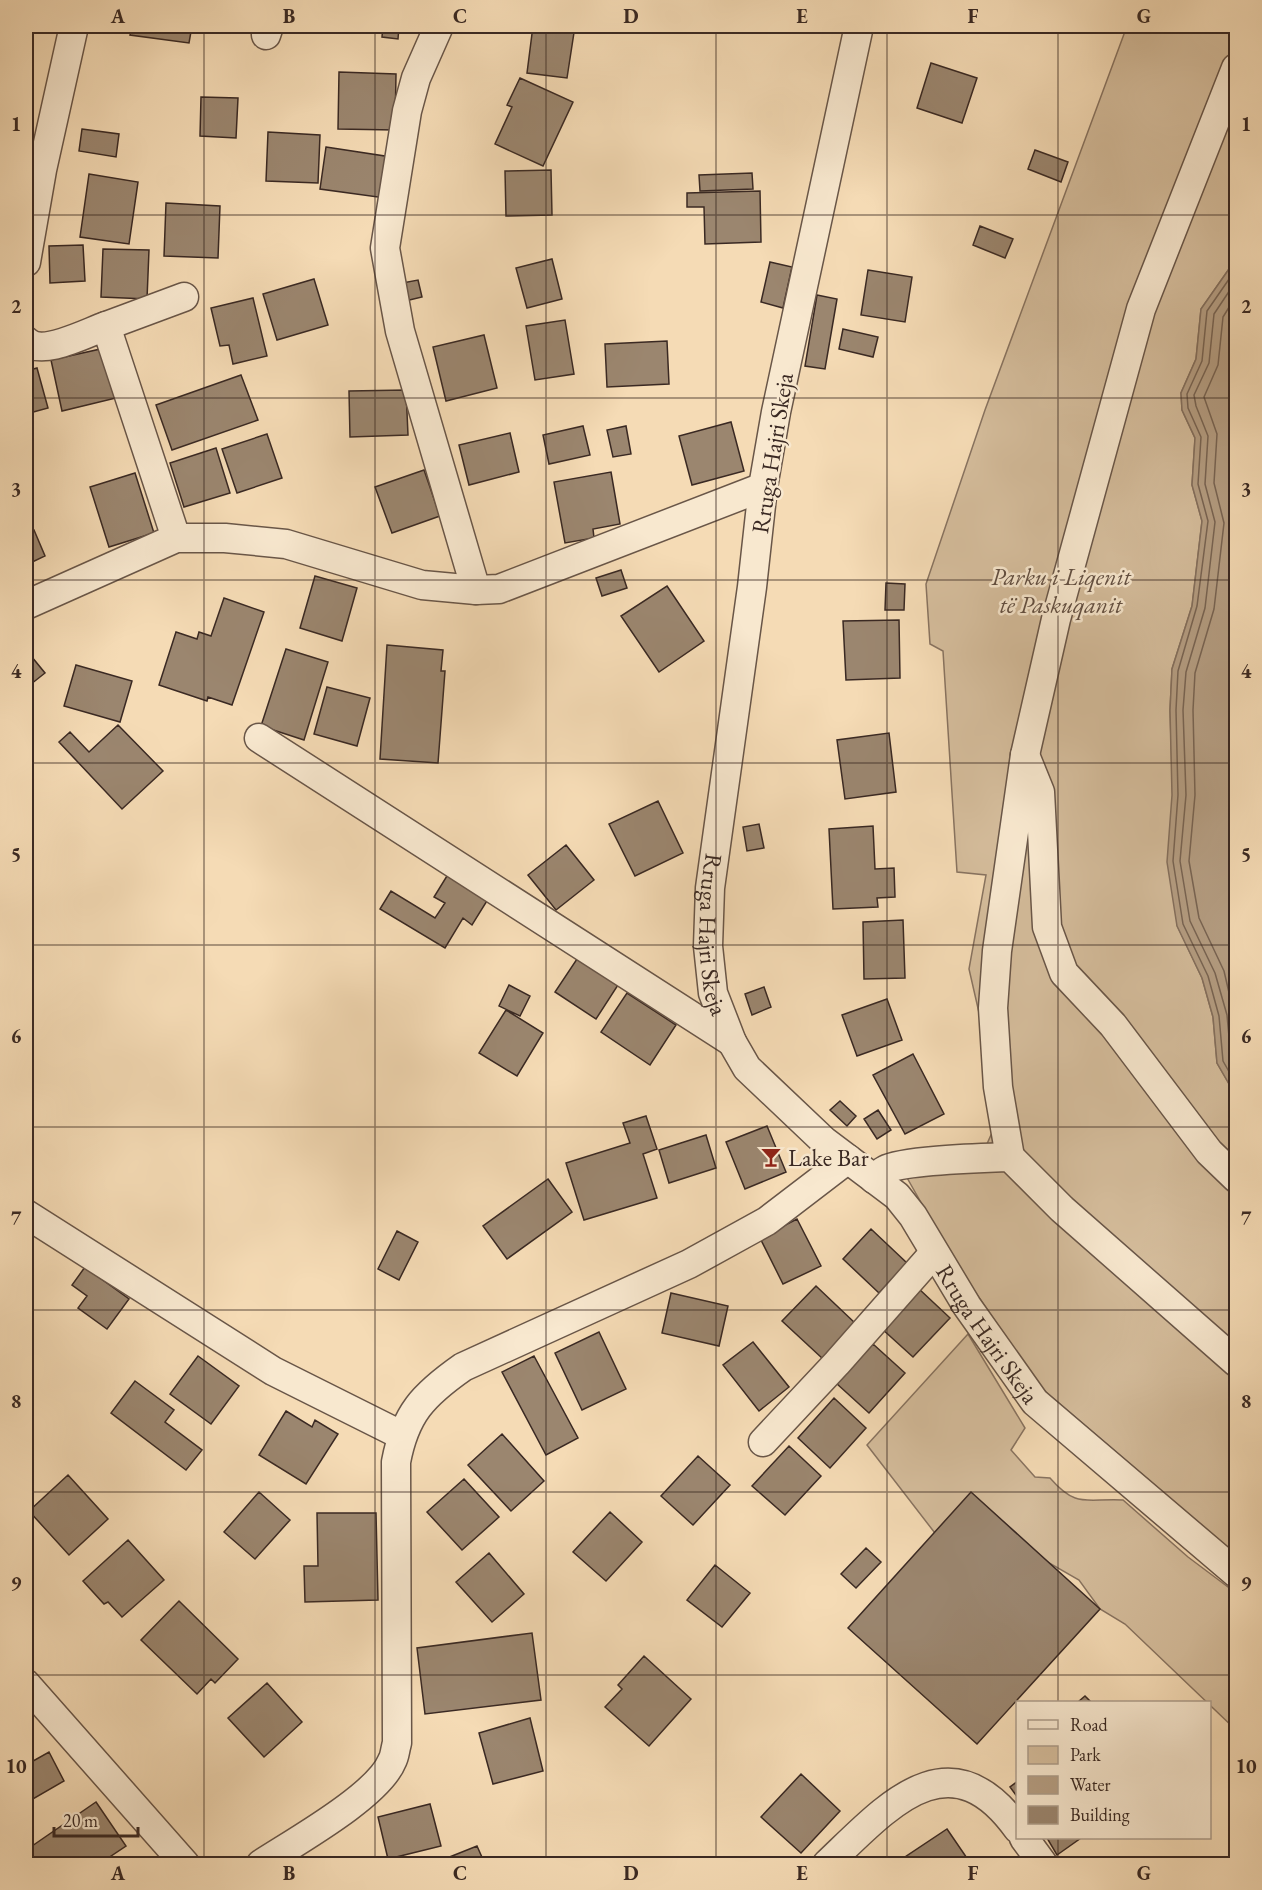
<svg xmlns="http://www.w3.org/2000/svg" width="1262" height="1890" font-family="'EB Garamond',serif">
<rect width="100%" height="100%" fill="#f5dbb5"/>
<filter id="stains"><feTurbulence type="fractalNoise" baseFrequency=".00333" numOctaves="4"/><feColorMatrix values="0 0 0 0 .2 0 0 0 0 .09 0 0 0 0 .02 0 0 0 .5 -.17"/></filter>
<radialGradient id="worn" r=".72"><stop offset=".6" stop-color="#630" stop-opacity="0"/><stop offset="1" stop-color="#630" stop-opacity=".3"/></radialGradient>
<!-- green -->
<path fill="#d5bd9c" stroke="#887360" stroke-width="1.5" d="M 1127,26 L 1236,26 L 1236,259 L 1201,309 L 1196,359 L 1181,393 L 1182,410 L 1195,438 L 1192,485 L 1202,521 L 1192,606 L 1172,669 L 1170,710 L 1177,925 L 1202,978 L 1213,1017 L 1217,1063 L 1236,1096 L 1236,1555 L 1038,1385 L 953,1259 L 893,1153 L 986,1146 L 995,1126 L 988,1052 L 969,969 L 986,875 L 957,872 L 943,651 L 930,644 L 926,584 L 985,410 Z
M 968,1334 L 1025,1428 L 1011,1450 L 1035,1477 L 1050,1478 C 1077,1509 1086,1498 1123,1500 L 1188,1557 L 1236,1593 L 1236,1730 L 1125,1624 L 1100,1609 L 1079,1580 L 978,1522 L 938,1537 L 867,1445 Z"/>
<!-- water -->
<path fill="#b59e83" stroke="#846f5d" stroke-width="1.5" d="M 1236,259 L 1236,1096 L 1217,1063 L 1213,1017 L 1202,978 L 1177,926 L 1167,862 L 1172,795 L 1170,710 L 1172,669 L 1192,606 L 1202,521 L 1192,485 L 1195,438 L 1182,410 L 1181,393 L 1196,359 L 1201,309 Z"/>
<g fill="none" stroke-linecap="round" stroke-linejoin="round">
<!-- shore -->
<path stroke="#786453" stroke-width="1.5" d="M 1236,269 L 1207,311 L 1202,361 L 1187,394 L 1188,408 L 1201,437 L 1198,484 L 1208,521 L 1197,606 L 1178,671 L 1176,710 L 1178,795 L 1173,861 L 1183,924 L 1208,976 L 1219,1016 L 1223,1061 L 1236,1084
M 1236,281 L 1214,314 L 1209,363 L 1194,395 L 1196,406 L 1208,436 L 1205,484 L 1215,522 L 1205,608 L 1186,672 L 1183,710 L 1186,795 L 1180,861 L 1190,921 L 1215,973 L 1227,1015 L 1231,1058 L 1236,1069
M 1236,296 L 1223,317 L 1218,365 L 1204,397 L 1217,434 L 1214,483 L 1224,523 L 1214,609 L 1195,673 L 1193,710 L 1195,795 L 1189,861 L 1199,918 L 1224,971 L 1236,1023"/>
</g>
<!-- building -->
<path fill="#9b866f" stroke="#3a2923" stroke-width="1.5" d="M 26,26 L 44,26 L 44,32 L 26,32 Z
M 132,26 L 192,26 L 189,43 L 130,35 Z
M 212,26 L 257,26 L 255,33 Z
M 383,26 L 399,26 L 398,39 L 382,37 Z
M 533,26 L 575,26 L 567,78 L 527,73 Z
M 931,63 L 977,78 L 962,123 L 917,108 Z
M 339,72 L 396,74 L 395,130 L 338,129 Z
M 520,78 L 573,102 L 543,166 L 495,144 L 512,107 L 507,105 Z
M 201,97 L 238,98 L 236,138 L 200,136 Z
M 82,129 L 119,134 L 116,157 L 79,151 Z
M 268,132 L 320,135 L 318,183 L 266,181 Z
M 326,147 L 391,157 L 385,198 L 320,189 Z
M 1035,150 L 1068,162 L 1061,182 L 1028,169 Z
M 551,170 L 552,215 L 506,216 L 505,171 Z
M 752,173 L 753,189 L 700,191 L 699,175 Z
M 89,174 L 138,182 L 129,244 L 80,237 Z
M 760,191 L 761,242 L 705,244 L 704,207 L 687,207 L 687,193 Z
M 166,203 L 220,206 L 218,258 L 164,256 Z
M 980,226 L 1013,239 L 1005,258 L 973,245 Z
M 83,245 L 85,281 L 50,283 L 49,246 Z
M 103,249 L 149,250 L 147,299 L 101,297 Z
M 552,259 L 562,299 L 527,308 L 516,268 Z
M 770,262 L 792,267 L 783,308 L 761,302 Z
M 868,270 L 912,277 L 905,322 L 861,315 Z
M 314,279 L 328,325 L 277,340 L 263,294 Z
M 418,280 L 422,297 L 405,301 L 402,283 Z
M 817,295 L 837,299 L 825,369 L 805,366 Z
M 253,298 L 267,356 L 233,364 L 229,345 L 220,346 L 211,308 Z
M 565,320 L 574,374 L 535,380 L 526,326 Z
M 843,329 L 878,337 L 873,357 L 839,349 Z
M 484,335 L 497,388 L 446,401 L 433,347 Z
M 667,341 L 669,384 L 607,387 L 605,344 Z
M 105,348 L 116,398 L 62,411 L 51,360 Z
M 37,368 L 48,408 L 26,414 L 26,371 Z
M 241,375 L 258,420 L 172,450 L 156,405 Z
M 406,390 L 408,435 L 350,437 L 349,391 Z
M 731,422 L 744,471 L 692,485 L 679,436 Z
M 583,426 L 590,455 L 549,464 L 543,435 Z
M 626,426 L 631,454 L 613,457 L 607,430 Z
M 510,433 L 519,472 L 469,485 L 459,445 Z
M 267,434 L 282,478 L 237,493 L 222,449 Z
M 216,448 L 230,493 L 184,507 L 170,463 Z
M 424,470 L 440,516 L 392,533 L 375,487 Z
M 611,472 L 620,524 L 593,529 L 594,538 L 565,543 L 554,482 Z
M 135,473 L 154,533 L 109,547 L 90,487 Z
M 34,530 L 45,556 L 26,565 L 26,534 Z
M 621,570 L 627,588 L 602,596 L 596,578 Z
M 315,576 L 357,588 L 342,641 L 300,628 Z
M 886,583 L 905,584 L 904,610 L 885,610 Z
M 667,586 L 704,641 L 659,672 L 621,616 Z
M 224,598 L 264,612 L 232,705 L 208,697 L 207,701 L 159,685 L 176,632 L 197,639 L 199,632 L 211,636 Z
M 899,620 L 900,678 L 846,680 L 843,621 Z
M 387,645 L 443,650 L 441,671 L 445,671 L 438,763 L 380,759 Z
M 286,649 L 328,662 L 304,740 L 261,726 Z
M 27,651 L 45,673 L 26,688 L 26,653 Z
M 76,665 L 132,681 L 120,722 L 64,706 Z
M 327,687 L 370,698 L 357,746 L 314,734 Z
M 118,725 L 163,771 L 122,809 L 59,742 L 70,732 L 89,752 Z
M 889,733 L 896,792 L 845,799 L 837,740 Z
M 658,801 L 683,853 L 635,876 L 609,824 Z
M 759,824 L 764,848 L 747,851 L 743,827 Z
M 873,826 L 875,869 L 894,868 L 895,897 L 877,898 L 878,907 L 833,909 L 829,829 Z
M 566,845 L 594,880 L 556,910 L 528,875 Z
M 450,871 L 490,896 L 472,925 L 463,918 L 445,948 L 380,909 L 391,891 L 435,918 L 445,903 L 434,897 Z
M 26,885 L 32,892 L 26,899 Z
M 903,920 L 905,978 L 864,979 L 863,922 Z
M 577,959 L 618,985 L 596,1019 L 555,992 Z
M 509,985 L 530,996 L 520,1016 L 499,1006 Z
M 764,987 L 771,1007 L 752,1015 L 745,994 Z
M 627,993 L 676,1025 L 650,1065 L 601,1032 Z
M 887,999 L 902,1040 L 857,1056 L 842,1015 Z
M 506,1010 L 543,1033 L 517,1076 L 479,1053 Z
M 913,1054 L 944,1114 L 905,1134 L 873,1075 Z
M 840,1101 L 856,1116 L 847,1126 L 830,1110 Z
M 878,1110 L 891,1130 L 877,1139 L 864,1119 Z
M 646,1116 L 657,1149 L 643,1154 L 657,1198 L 584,1220 L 566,1163 L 630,1143 L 623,1123 Z
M 767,1126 L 786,1172 L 745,1189 L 726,1142 Z
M 706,1135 L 716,1168 L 669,1183 L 659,1150 Z
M 548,1179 L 572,1212 L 507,1259 L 483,1226 Z
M 797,1219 L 821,1266 L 783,1284 L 760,1238 Z
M 871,1229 L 907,1263 L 879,1293 L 843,1259 Z
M 397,1231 L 418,1242 L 399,1280 L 378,1269 Z
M 85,1267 L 129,1299 L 107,1329 L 78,1308 L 87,1296 L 72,1285 Z
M 816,1286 L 856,1324 L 823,1359 L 782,1321 Z
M 918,1288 L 950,1318 L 913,1357 L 881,1328 Z
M 671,1293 L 728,1306 L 719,1346 L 662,1333 Z
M 599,1332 L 626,1389 L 582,1410 L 555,1353 Z
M 753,1342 L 789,1387 L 759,1411 L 723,1365 Z
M 873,1344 L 905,1373 L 869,1413 L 836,1383 Z
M 198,1356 L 239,1386 L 211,1424 L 170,1394 Z
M 534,1356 L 578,1438 L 546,1455 L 502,1372 Z
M 135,1381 L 174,1410 L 165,1422 L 202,1450 L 186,1470 L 111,1413 Z
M 834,1398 L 866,1428 L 830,1468 L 798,1438 Z
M 286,1411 L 312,1427 L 315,1420 L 338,1434 L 306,1484 L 259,1455 Z
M 502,1434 L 544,1481 L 511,1511 L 468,1465 Z
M 789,1446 L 821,1476 L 785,1515 L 752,1486 Z
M 698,1456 L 730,1485 L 693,1525 L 661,1496 Z
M 68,1475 L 108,1519 L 69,1555 L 29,1511 Z
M 464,1479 L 499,1517 L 462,1550 L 427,1512 Z
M 259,1492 L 290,1520 L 255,1559 L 224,1532 Z
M 971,1492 L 1100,1609 L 977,1744 L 848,1628 Z
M 610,1512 L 642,1542 L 606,1581 L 573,1552 Z
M 317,1513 L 376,1513 L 378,1600 L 305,1602 L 304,1566 L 318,1566 Z
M 128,1540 L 164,1580 L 122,1617 L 108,1602 L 104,1604 L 83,1581 Z
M 866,1548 L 881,1562 L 856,1588 L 841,1574 Z
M 489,1553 L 524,1594 L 492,1622 L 456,1582 Z
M 715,1565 L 750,1593 L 722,1627 L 687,1600 Z
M 179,1601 L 238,1659 L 215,1683 L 211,1679 L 197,1694 L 141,1640 Z
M 532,1633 L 541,1700 L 425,1714 L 417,1648 Z
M 644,1656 L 691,1699 L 649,1746 L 605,1707 L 622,1689 L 618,1685 Z
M 267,1683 L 302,1722 L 264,1757 L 228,1718 Z
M 1085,1696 L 1091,1702 L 1078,1702 Z
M 530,1718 L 543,1771 L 493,1784 L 479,1733 Z
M 49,1752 L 64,1781 L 26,1803 L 26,1765 Z
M 801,1774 L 840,1811 L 801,1853 L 761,1817 Z
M 1018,1781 L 1018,1798 L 1010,1787 Z
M 96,1802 L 126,1846 L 99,1864 L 26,1864 L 26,1837 L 32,1846 Z
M 430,1804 L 441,1846 L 388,1859 L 378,1817 Z
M 947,1829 L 971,1864 L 906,1864 L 902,1859 Z
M 1047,1838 L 1081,1838 L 1057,1855 Z
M 477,1846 L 485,1864 L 432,1864 Z
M 1234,1852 L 1236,1864 L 1220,1864 Z"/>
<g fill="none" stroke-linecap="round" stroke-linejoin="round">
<!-- minor casing -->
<g stroke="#695648" stroke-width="31">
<g id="minor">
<path d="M 439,26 L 416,78 L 407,111 L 385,248 L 400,331 L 476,590"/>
<path id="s1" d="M 859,26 L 776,412 L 763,487 L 752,587 L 710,888 L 708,946 L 713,993 L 732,1042 L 747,1068 L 824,1141 L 897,1196 L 913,1216 L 967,1306 L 1035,1402 L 1236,1573"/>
<path d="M 266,35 L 269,26"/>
<path d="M 26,262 L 42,170 L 74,26"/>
<path d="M 106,326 L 184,297"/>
<path d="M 26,341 C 42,357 86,333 106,326 L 176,538"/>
<path d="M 26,605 L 176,538 L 225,538 L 286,544 L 422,585 L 476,590 L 499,589 L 763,487"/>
<path d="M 259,738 L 732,1042"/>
<path d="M 1025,755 L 1040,792 L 1047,927 L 1064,973 L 1113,1025 L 1209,1152 L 1236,1178"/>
<path d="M 1010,1157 L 998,1087 L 993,1008 L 997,951 L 1025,755 L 1056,619 L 1141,309 L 1236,68"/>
<path d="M 874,1179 C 877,1176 881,1172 885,1170 C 903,1160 986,1158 1010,1157 L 1062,1209 L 1236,1362"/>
<path d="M 26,1214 L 273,1371 L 401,1435"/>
<path d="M 763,1442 L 837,1363 L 934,1253"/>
<path d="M 26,1684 L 185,1864"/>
<path d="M 1024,1838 L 1043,1864"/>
<path d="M 261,1864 C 293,1843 378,1796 392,1761 C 395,1756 395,1749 397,1743 L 396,1462 C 405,1414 423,1395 463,1367 L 689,1264 L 767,1221 L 848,1159"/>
<path d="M 827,1864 C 886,1808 949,1733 1018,1829"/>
</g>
</g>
<!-- minor -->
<use href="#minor" stroke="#f8e8cf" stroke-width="28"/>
</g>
<!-- grid -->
<path fill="none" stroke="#3a2923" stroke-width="1.5" stroke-opacity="0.55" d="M 204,26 L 204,1864M 375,26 L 375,1864M 546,26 L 546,1864M 716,26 L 716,1864M 887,26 L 887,1864M 1058,26 L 1058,1702M 26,215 L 1236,215M 26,398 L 1236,398M 26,580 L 1236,580M 26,763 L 1236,763M 26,945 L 1236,945M 26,1127 L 1236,1127M 26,1310 L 1236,1310M 26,1492 L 1236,1492M 26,1675 L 1236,1675M 1058,1838 L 1058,1864"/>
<!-- icons -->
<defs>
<g id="bar-bare" transform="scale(1.62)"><path d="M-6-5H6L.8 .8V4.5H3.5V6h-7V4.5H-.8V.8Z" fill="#8f2418" stroke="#f8e8cf" stroke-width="2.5" paint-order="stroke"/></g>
</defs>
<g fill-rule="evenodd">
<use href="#bar-bare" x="771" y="1157"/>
</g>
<g text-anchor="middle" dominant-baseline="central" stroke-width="5" stroke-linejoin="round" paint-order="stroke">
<!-- street labels -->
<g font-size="24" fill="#3a2923" stroke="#f8e8cf">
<text transform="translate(772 453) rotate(-81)">Rruga Hajri Skeja</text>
<text stroke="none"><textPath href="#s1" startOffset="922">Rruga Hajri Skeja</textPath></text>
<text stroke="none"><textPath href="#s1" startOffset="1426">Rruga Hajri Skeja</textPath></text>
</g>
<!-- park labels -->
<g font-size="24" font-style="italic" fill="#614e41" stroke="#f8e8cf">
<text x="1061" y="576">Parku i Liqenit<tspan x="1061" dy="28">të Paskuqanit</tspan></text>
</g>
<!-- poi labels -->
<g font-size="24" fill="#3a2923" stroke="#f8e8cf" text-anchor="start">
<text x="788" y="1157">Lake Bar</text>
</g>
</g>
<!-- margin -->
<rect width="1262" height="1890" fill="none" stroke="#f5dbb5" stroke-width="66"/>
<!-- legend -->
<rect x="1016" y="1701" width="195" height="138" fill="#f8e8cf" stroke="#ac9c8a" stroke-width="1.5"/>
<rect x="1028" y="1720" width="30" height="9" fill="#f8e8cf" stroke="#ac9c8a" stroke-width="1.5"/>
<text x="1070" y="1731" font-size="18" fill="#3a2923">Road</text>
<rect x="1028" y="1746" width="30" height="18" fill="#d5bd9c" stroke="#ac9c8a" stroke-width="1.5"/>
<text x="1070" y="1761" font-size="18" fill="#3a2923">Park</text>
<rect x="1028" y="1776" width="30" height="18" fill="#b59e83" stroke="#ac9c8a" stroke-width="1.5"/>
<text x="1070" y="1791" font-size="18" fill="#3a2923">Water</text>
<rect x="1028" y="1806" width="30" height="18" fill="#9b866f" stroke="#ac9c8a" stroke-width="1.5"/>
<text x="1070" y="1821" font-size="18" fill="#3a2923">Building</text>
<!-- scale -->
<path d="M54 1827v9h84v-9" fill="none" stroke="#3a2923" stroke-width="3"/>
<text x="63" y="1827" font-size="18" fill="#3a2923" stroke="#f8e8cf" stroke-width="4.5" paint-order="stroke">20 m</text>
<rect x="33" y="33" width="1196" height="1824" fill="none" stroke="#3a2923" stroke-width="2"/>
<g font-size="20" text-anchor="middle" font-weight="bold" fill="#3a2923">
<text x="118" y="23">A</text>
<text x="289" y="23">B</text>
<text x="460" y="23">C</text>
<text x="631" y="23">D</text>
<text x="802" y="23">E</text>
<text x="973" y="23">F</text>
<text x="1144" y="23">G</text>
<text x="16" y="131">1</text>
<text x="1246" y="131">1</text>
<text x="16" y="313">2</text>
<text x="1246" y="313">2</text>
<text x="16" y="496">3</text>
<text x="1246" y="496">3</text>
<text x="16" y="678">4</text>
<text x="1246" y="678">4</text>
<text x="16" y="861">5</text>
<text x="1246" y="861">5</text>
<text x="16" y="1043">6</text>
<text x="1246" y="1043">6</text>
<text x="16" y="1225">7</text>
<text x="1246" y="1225">7</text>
<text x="16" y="1408">8</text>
<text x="1246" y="1408">8</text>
<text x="16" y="1590">9</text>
<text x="1246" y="1590">9</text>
<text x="16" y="1773">10</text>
<text x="1246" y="1773">10</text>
<text x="118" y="1880">A</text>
<text x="289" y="1880">B</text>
<text x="460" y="1880">C</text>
<text x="631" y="1880">D</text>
<text x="802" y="1880">E</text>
<text x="973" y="1880">F</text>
<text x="1144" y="1880">G</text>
</g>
<rect width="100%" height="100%" filter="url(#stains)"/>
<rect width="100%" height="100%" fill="url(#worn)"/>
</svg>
